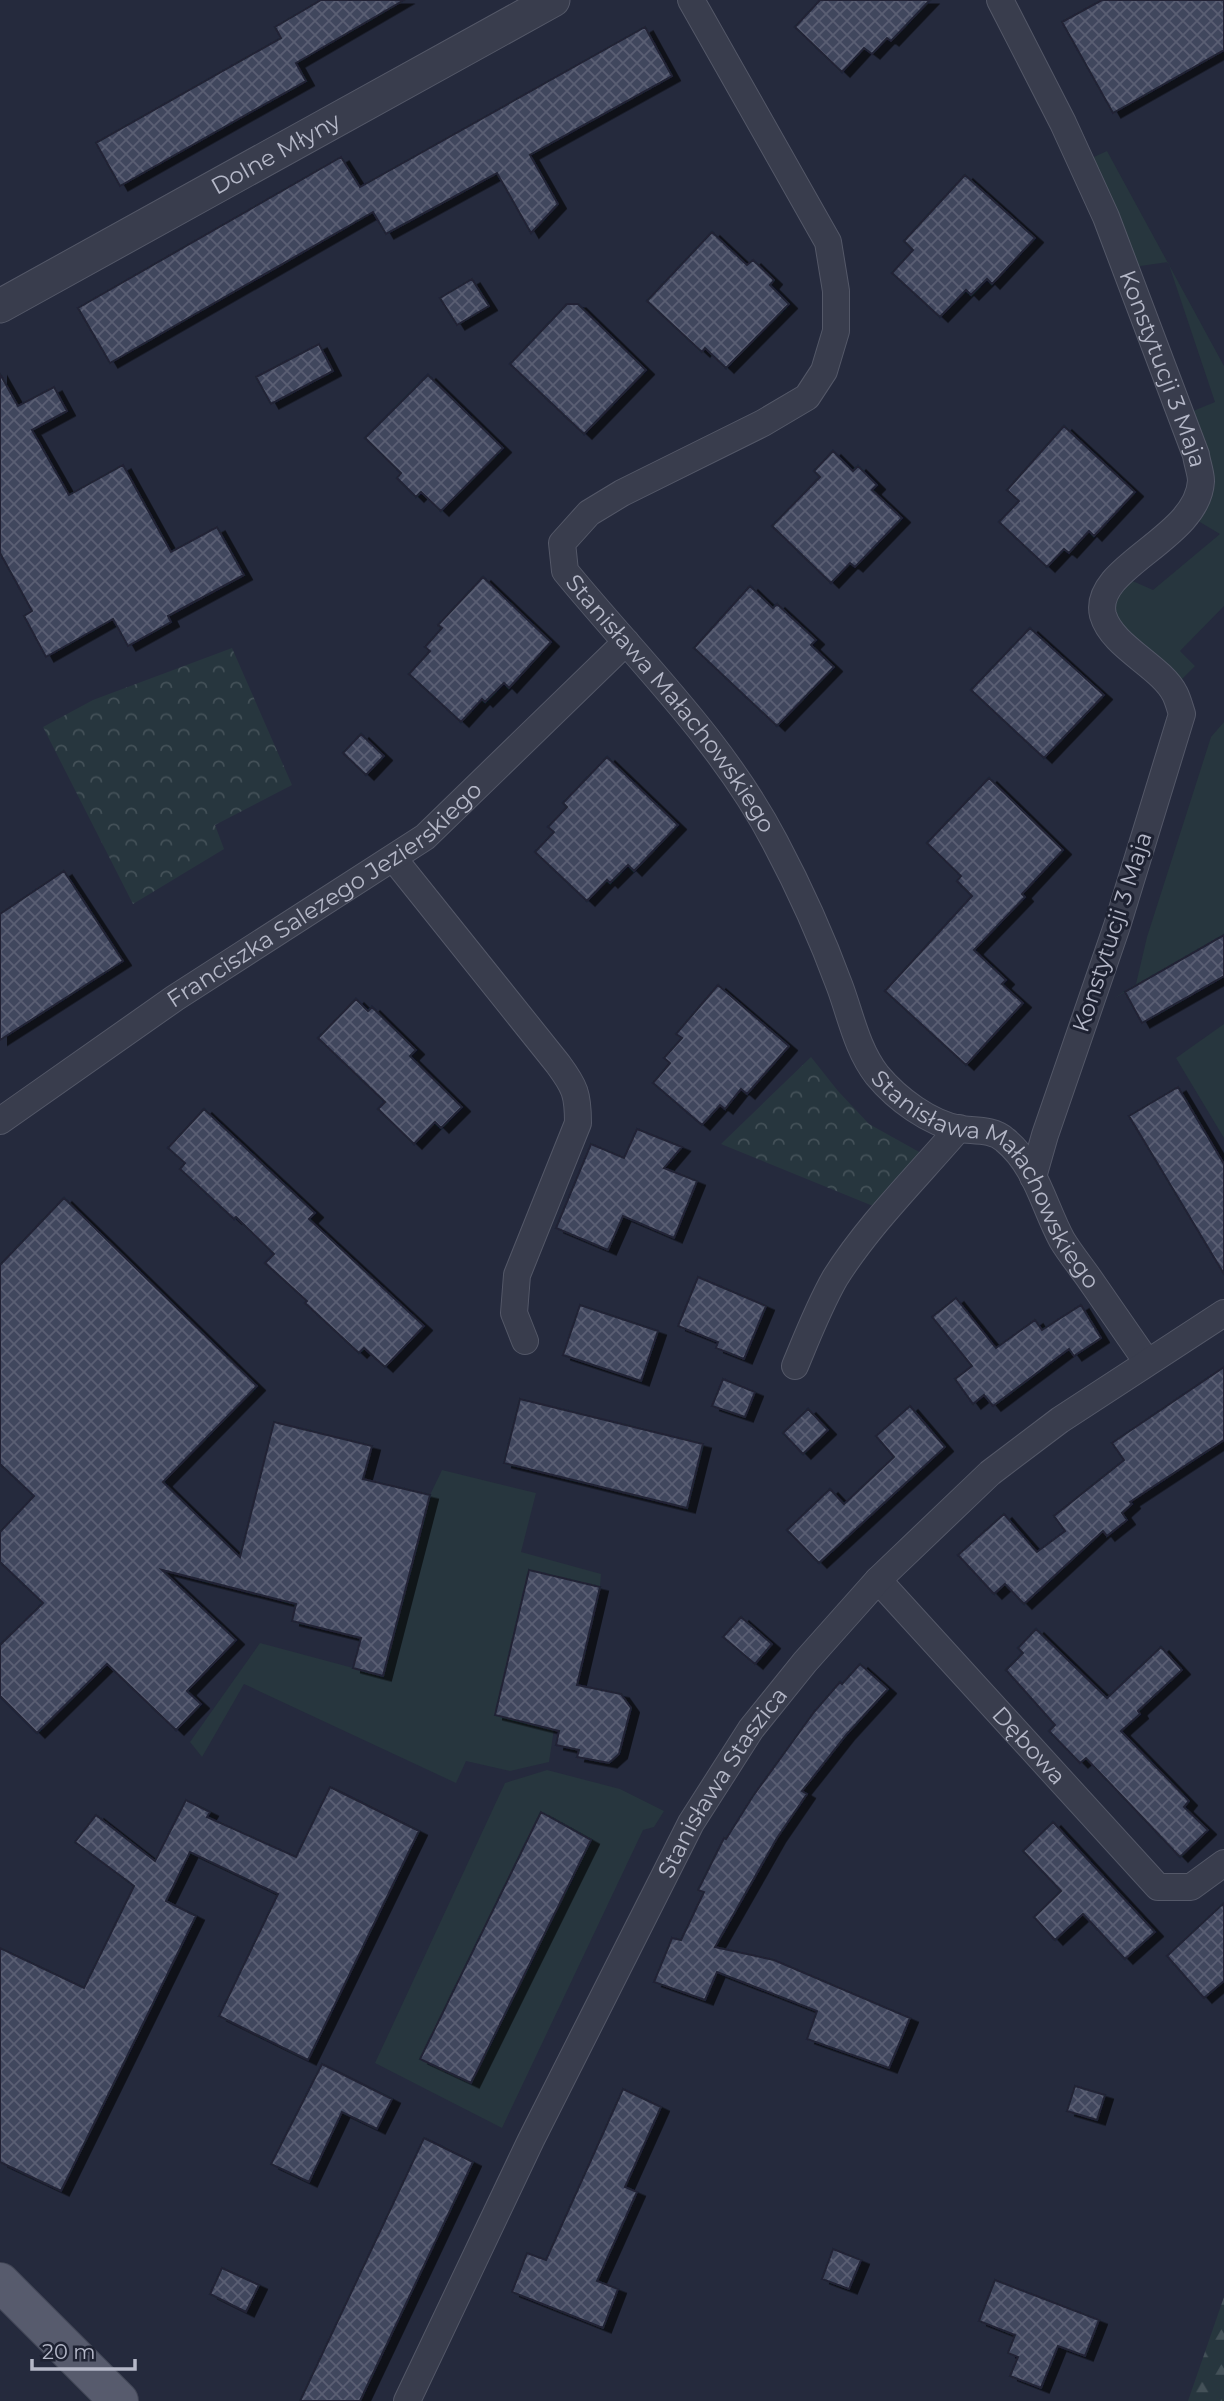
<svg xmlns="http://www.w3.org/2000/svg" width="1224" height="2401" font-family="Montserrat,sans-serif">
<defs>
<pattern id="forest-firs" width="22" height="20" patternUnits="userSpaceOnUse" patternTransform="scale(1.75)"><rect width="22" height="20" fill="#27363e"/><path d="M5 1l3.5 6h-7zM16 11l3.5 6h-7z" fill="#445158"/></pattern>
<pattern id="park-crowns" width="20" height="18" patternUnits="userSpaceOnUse" patternTransform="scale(1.75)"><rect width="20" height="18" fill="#27363e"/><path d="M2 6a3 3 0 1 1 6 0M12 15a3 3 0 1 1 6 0" fill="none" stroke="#445158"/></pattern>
<pattern id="building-cross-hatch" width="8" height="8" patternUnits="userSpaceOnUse" patternTransform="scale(1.75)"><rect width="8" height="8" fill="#41465d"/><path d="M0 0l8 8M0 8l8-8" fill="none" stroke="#5a5f73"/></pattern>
<filter id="shadow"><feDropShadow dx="8" dy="4.5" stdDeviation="0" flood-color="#0009"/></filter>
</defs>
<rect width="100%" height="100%" fill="#252a3d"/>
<!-- grass -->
<path fill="#27363e" d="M 1107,151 L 1224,366 L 1224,606 L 1180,651 L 1195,666 L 1182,679 L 1168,685 L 1108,629 L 1119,575 L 1153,590 L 1220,534 L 1188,515 L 1195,504 L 1181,416 L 1215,402 L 1168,262 L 1126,268 L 1081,163 Z
M 1224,722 L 1224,935 L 1113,999 L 1136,984 L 1147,937 L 1211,737 Z
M 1224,1024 L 1224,1138 L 1176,1058 Z
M 442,1470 L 536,1493 L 521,1552 L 601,1574 L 600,1587 L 529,1570 L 495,1715 L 554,1729 L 549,1762 L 510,1771 L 466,1761 L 456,1783 L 244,1684 L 202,1757 L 190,1742 L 260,1643 L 383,1676 L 430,1495 Z
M 547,1770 L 620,1789 L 664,1811 L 654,1827 L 643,1830 L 502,2128 L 375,2063 L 505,1783 Z"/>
<!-- forest -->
<path fill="url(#forest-firs)" d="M 1224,2297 L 1224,2401 L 1188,2401 Z"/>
<!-- park -->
<path fill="url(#park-crowns)" d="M 232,648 L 292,785 L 215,825 L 224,849 L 133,904 L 43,727 L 93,700 Z
M 811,1057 L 838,1091 L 869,1124 L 921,1153 L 873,1206 L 721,1144 Z"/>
<!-- building -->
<path fill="url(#building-cross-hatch)" stroke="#202434" stroke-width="2" filter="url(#shadow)" d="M 321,0 L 404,0 L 296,63 L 306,81 L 120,186 L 96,143 L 281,38 L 275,27 Z
M 820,0 L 930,0 L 891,41 L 887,38 L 872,54 L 864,48 L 842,72 L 795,27 Z
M 1102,0 L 1224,0 L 1224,50 L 1113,113 L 1062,22 Z
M 645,27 L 672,76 L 530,155 L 558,204 L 531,233 L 497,173 L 386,234 L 373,212 L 110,363 L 78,308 L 341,157 L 360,187 Z
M 965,175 L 1035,238 L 992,284 L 987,279 L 971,295 L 966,290 L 940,317 L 892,273 L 913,250 L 904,241 Z
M 712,232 L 747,265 L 753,260 L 774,280 L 770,285 L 789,304 L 726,368 L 705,348 L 702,352 L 647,301 Z
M 472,279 L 489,306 L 457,325 L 440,298 Z
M 567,304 L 578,304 L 646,370 L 584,434 L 510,364 Z
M 319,344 L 333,371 L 271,404 L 256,377 Z
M 0,374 L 18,406 L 54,387 L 67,411 L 32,430 L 69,495 L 123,465 L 171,552 L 217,527 L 244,575 L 168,616 L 171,622 L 128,646 L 113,619 L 46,657 L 24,616 L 32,611 L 0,553 Z
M 428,375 L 503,448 L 441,511 L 421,492 L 416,497 L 397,478 L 401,473 L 365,438 Z
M 1064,426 L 1135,492 L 1094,536 L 1089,531 L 1069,553 L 1064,549 L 1047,567 L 999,522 L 1019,501 L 1007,490 Z
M 833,451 L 853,471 L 858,466 L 877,485 L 872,490 L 902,518 L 855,567 L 850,563 L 831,583 L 772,526 L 820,477 L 814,471 Z
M 483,577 L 551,642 L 509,688 L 504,683 L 485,702 L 482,699 L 461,722 L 409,674 L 430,651 L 425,647 L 442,628 L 438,625 Z
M 750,586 L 773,608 L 777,604 L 816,640 L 811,645 L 834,667 L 777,726 L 694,648 Z
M 1030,628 L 1104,695 L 1044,758 L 971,690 Z
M 361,734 L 384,756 L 366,775 L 343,753 Z
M 607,757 L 678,825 L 634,871 L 628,865 L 610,883 L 607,880 L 587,901 L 535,852 L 554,832 L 548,827 L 567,807 L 563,803 Z
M 989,778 L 1063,850 L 1022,894 L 1025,897 L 974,950 L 1006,980 L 1002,984 L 1023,1003 L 966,1065 L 885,991 L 972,896 L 957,881 L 961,876 L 927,843 Z
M 64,871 L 123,961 L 0,1040 L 0,914 Z
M 1224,935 L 1224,976 L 1142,1023 L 1125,992 Z
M 718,985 L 789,1046 L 747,1094 L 741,1089 L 725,1109 L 720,1105 L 702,1125 L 653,1083 L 670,1063 L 664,1058 L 682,1038 L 676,1034 Z
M 356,999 L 368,1011 L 372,1007 L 416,1050 L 410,1056 L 462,1107 L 441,1128 L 435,1122 L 414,1144 L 378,1109 L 385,1102 L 318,1038 Z
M 1178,1087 L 1224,1164 L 1224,1274 L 1129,1116 Z
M 204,1109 L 315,1213 L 309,1219 L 424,1326 L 385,1367 L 364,1348 L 359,1353 L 305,1303 L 307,1301 L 265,1263 L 274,1254 L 236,1217 L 234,1219 L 180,1169 L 185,1163 L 168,1148 Z
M 637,1129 L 682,1147 L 664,1168 L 697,1181 L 674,1238 L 623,1216 L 608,1250 L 556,1228 L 591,1144 L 624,1158 Z
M 64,1198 L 257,1386 L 163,1482 L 240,1557 L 274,1422 L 372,1446 L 363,1479 L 430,1495 L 383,1676 L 353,1668 L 361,1638 L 292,1621 L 296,1604 L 162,1570 L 236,1640 L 187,1691 L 201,1704 L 176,1730 L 107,1664 L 37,1733 L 0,1696 L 0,1645 L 43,1603 L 0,1562 L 0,1532 L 34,1496 L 0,1464 L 0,1265 Z
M 698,1277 L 766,1306 L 744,1359 L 716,1348 L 718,1342 L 678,1326 Z
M 956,1298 L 996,1348 L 1035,1320 L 1042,1330 L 1081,1305 L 1101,1338 L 1074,1356 L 1069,1349 L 993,1406 L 984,1395 L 973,1404 L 955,1379 L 972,1366 L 932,1317 Z
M 580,1305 L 658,1331 L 641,1381 L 563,1355 Z
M 1224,1367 L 1224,1440 L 1130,1502 L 1132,1504 L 1122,1513 L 1127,1520 L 1107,1536 L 1103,1531 L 1024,1604 L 1005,1584 L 994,1594 L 958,1555 L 1004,1514 L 1037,1552 L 1065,1531 L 1054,1516 L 1124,1460 L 1112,1443 Z
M 723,1379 L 755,1392 L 745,1417 L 712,1406 Z
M 520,1399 L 703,1444 L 687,1508 L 504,1463 Z
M 910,1406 L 945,1447 L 819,1563 L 787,1530 L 830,1489 L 844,1504 L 894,1457 L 876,1436 Z
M 808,1409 L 828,1430 L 803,1454 L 783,1433 Z
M 529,1570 L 600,1587 L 577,1685 L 621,1694 L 631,1708 L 619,1754 L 609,1763 L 577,1757 L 579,1750 L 556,1745 L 559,1731 L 495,1715 Z
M 741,1617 L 772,1644 L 755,1664 L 723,1637 Z
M 1036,1629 L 1107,1698 L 1161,1647 L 1182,1670 L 1138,1711 L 1140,1714 L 1121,1731 L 1189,1801 L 1184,1807 L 1208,1830 L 1180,1857 L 1086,1758 L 1080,1763 L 1049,1731 L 1055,1725 L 1006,1670 L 1023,1653 L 1018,1648 Z
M 860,1664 L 888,1689 L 847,1734 L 802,1791 L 807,1794 L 777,1838 L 715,1947 L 774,1960 L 910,2018 L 889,2068 L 807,2039 L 817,2011 L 717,1972 L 705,2000 L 654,1982 L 672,1938 L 681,1940 L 704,1892 L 698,1890 L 724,1838 L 726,1839 L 753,1796 L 814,1712 L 840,1682 L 842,1684 Z
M 330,1787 L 419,1831 L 308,2060 L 219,2016 L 278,1894 L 190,1852 L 166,1901 L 196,1916 L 61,2191 L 0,2162 L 0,1948 L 84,1988 L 134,1886 L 75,1842 L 96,1815 L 155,1861 L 186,1800 L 210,1812 L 207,1817 L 296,1857 Z
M 541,1812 L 591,1840 L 471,2083 L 420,2059 Z
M 1053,1822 L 1155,1932 L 1125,1959 L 1083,1914 L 1055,1940 L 1034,1917 L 1061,1891 L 1023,1851 Z
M 1224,1903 L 1224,1981 L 1204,1998 L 1167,1956 Z
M 322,2064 L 392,2099 L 377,2129 L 342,2112 L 309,2182 L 271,2164 Z
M 1075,2086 L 1105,2095 L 1097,2120 L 1067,2111 Z
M 623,2089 L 661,2107 L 625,2187 L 637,2192 L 597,2281 L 618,2289 L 603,2328 L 512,2292 L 527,2253 L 546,2260 Z
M 424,2138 L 473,2162 L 360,2401 L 300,2401 Z
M 833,2249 L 861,2260 L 849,2289 L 822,2279 Z
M 222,2268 L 259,2285 L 246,2312 L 210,2294 Z
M 995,2280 L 1099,2320 L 1085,2356 L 1058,2346 L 1041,2388 L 1010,2376 L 1018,2357 L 1008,2353 L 1015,2335 L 979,2321 Z"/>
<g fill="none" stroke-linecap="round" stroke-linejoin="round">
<!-- minor casing -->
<g stroke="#545868" stroke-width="28">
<g id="minor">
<path id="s1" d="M 691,0 L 828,242 L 836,291 L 836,331 L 824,371 L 807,397 L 763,423 L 622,493 L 589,513 L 562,543 L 565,571 C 637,659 722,740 775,842 C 800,889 822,938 840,987 C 851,1017 857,1049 877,1075 C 897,1099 929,1123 960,1129 C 975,1131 993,1129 1005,1140 C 1036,1165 1044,1207 1062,1240 C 1071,1255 1083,1269 1093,1284 C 1111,1310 1129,1336 1147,1362"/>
<path id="s2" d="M 1000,0 L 1063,123 L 1106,217 L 1196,455 C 1197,463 1201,473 1201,481 C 1198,539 1091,567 1103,615 C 1112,647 1161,666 1175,694 C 1178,700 1180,708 1182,714 L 1117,926 L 1045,1135 L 1033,1177"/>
<path d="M 394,859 L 558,1064 C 575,1087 578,1094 578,1123 L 517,1275 L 514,1313 L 525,1341"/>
<path id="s3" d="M 0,1121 L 175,998 L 425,837 L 626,642"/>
<path d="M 795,1366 C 807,1337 819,1306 835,1278 C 869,1224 917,1177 959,1128"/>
<path id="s4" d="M 878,1580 L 1158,1887 L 1191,1887 L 1224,1863"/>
<path id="s5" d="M 407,2401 L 531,2140 L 691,1823 L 751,1729 L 805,1662 L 878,1580 L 990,1473 L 1060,1420 L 1224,1313"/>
</g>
</g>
<!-- tertiary casing -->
<g stroke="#545868" stroke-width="35">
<g id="tertiary">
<path id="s6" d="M 0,306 L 553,0"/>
</g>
</g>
<!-- primary casing -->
<g stroke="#424656" stroke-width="40">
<path id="primary" d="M 0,2282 L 119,2401"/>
</g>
<!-- minor -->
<use href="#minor" stroke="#393d4d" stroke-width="26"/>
<!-- tertiary -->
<use href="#tertiary" stroke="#393d4d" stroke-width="33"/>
<!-- primary -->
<use href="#primary" stroke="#575b6d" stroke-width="38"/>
</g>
<g text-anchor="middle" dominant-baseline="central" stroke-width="6" stroke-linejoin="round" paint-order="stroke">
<!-- street labels -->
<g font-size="23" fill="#b5b8c8" stroke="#1e2232">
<text stroke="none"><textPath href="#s6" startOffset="315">Dolne Młyny</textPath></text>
<text stroke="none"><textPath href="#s2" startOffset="404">Konstytucji 3 Maja</textPath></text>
<text stroke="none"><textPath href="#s1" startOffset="926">Stanisława Małachowskiego</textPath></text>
<text stroke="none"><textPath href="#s3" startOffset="396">Franciszka Salezego Jezierskiego</textPath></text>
<text transform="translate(1112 932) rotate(-72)">Konstytucji 3 Maja</text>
<text stroke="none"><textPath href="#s1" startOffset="1514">Stanisława Małachowskiego</textPath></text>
<text stroke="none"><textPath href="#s4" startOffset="224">Dębowa</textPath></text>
<text stroke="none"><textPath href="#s5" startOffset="695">Stanisława Staszica</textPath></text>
</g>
</g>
<!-- scale -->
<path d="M32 2359v10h103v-10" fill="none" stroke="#b5b8c8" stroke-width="3.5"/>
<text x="42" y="2359" font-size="21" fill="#b5b8c8" stroke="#1e2232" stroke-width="5" paint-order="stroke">20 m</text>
</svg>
